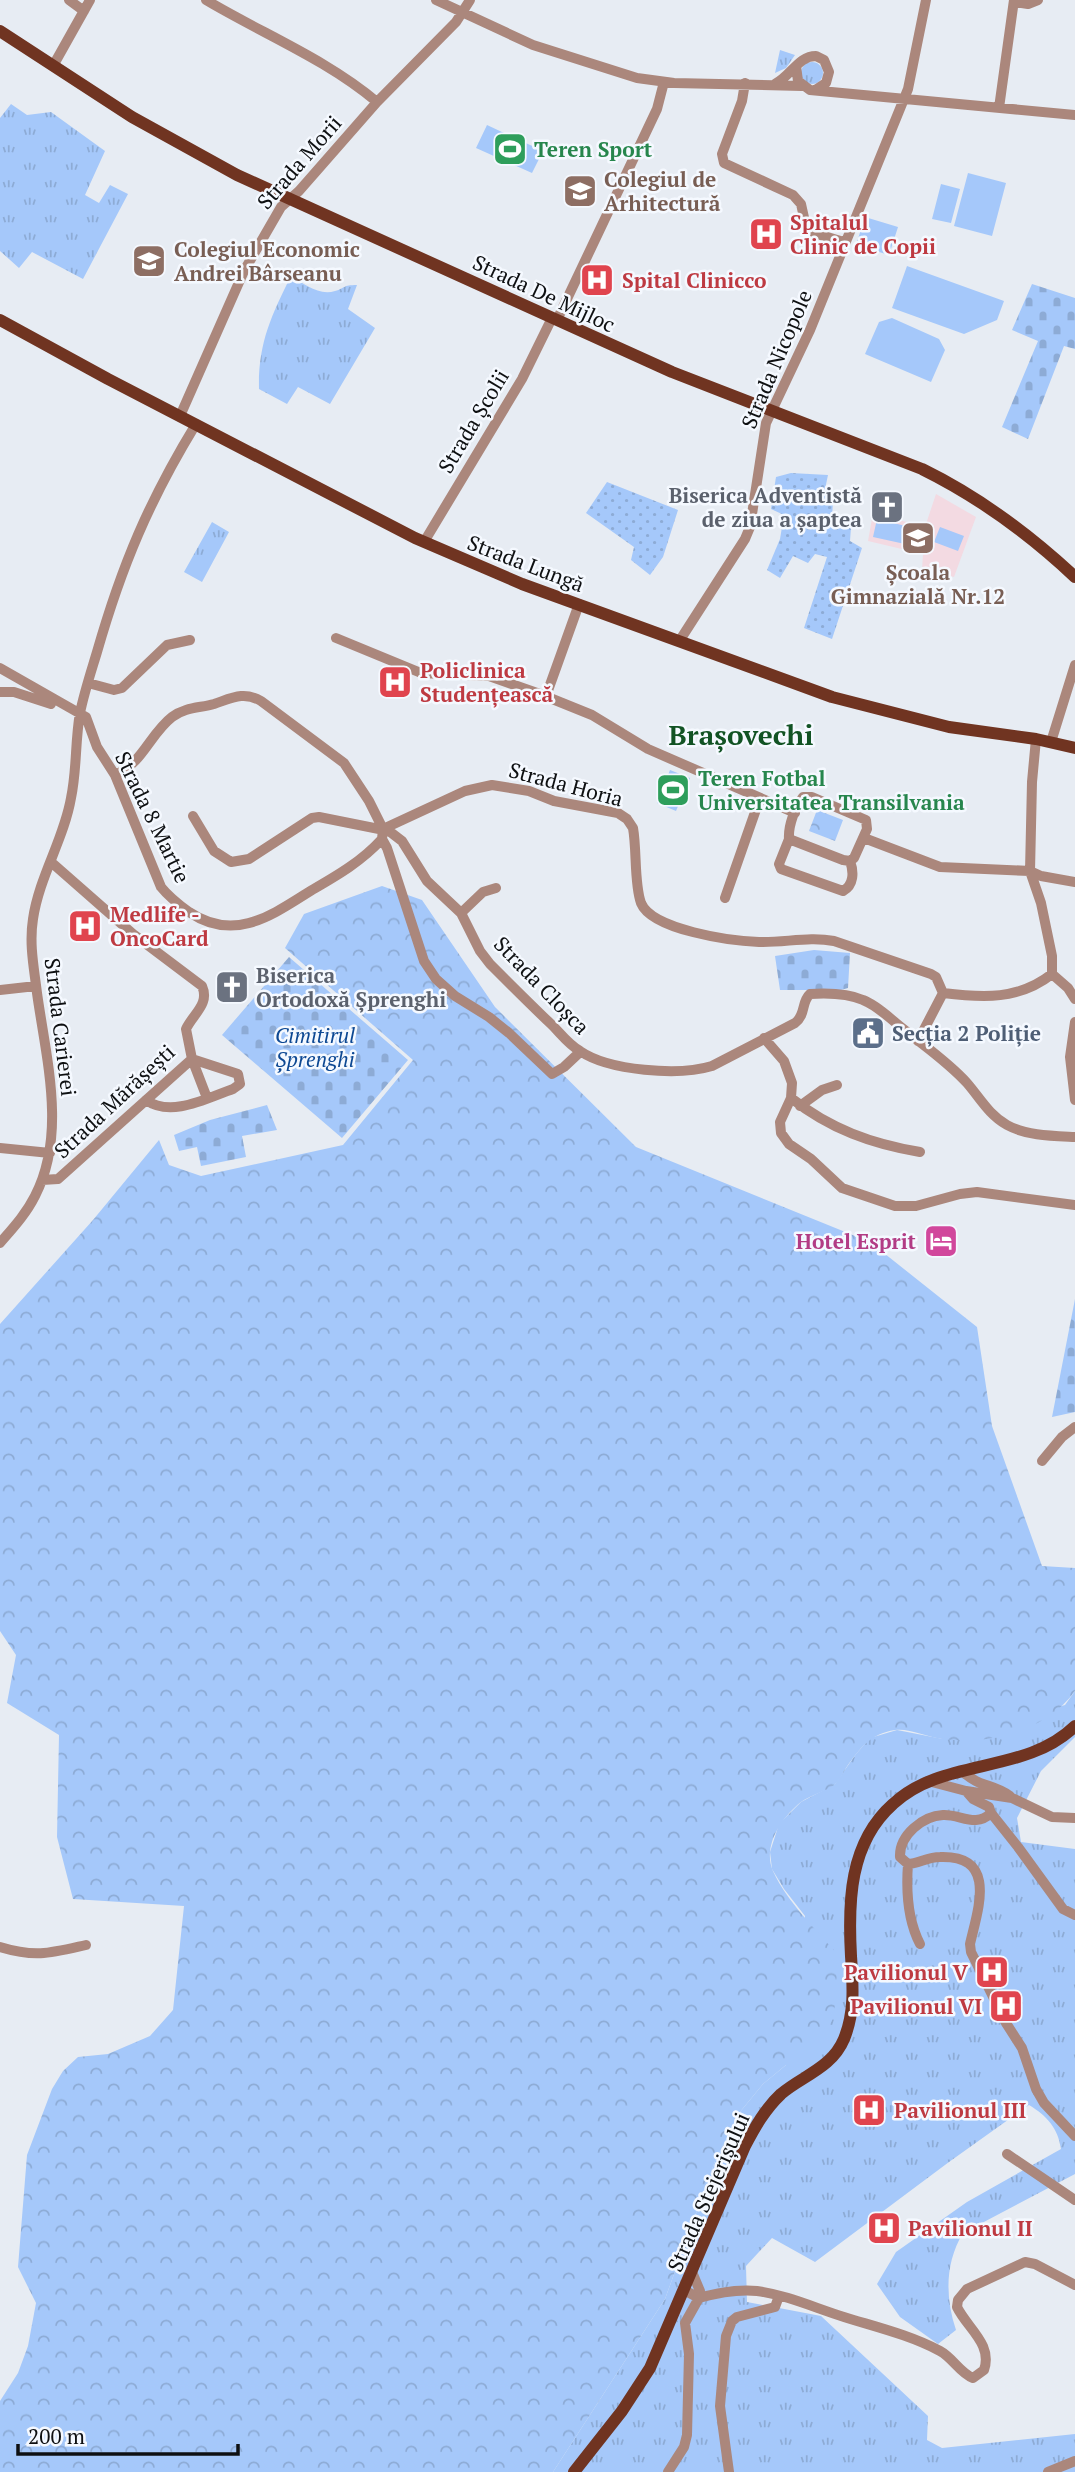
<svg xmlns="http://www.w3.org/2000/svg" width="1075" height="2472" font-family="'PT Serif',serif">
<defs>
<pattern id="grass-tufts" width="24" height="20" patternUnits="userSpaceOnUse" patternTransform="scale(1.75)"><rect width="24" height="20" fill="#a5c8fa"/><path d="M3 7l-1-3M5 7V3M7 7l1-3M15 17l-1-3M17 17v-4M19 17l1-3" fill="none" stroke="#8dabd5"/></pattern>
<pattern id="forest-crowns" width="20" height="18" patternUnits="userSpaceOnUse" patternTransform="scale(1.75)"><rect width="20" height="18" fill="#a5c8fa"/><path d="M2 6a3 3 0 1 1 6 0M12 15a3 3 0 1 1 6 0" fill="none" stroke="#8dabd5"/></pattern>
<pattern id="cemetery-stones" width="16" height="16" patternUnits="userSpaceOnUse" patternTransform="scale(1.75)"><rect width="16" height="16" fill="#a5c8fa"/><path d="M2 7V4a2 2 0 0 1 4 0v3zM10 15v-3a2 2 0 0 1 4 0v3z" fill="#8dabd5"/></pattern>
<pattern id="garden-dots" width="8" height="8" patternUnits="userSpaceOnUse" patternTransform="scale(1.75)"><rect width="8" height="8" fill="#a5c8fa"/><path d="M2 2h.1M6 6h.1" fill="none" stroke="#8dabd5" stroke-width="1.8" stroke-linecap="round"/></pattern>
</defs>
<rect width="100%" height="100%" fill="#e7ecf3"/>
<!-- education -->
<path fill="#f3dae2" d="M 936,494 L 976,517 L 954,577 L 922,570 L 923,554 L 868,541 L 873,513 L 925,527 Z"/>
<!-- grass -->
<path fill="url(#grass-tufts)" d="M 780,50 L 795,55 L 786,68 L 775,73 Z
M801 73a11 11 0 1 1 22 0a11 11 0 1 1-22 0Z
M 11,104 L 27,115 L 51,112 L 105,151 L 85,195 L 99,203 L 110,185 L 128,194 L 83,279 L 32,252 L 19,268 L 0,251 L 0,118 Z
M 291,276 C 304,284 319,296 335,291 C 346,288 342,285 357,285 L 348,309 L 375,328 L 330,404 L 298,387 L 287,404 L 259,389 C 258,344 271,316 291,276 Z
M 212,522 L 229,532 L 202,582 L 184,572 Z
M 1075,1691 L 1075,1737 L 1041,1771 L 1017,1818 L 1021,1842 L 1075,1849 L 1075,2174 L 963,2233 C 945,2263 945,2297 956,2330 L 938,2344 L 900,2317 L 877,2284 L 896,2252 L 967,2202 L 1061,2149 C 1058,2128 1047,2116 1029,2105 L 949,2162 L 815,2262 L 772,2238 L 746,2266 L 747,2302 L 821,2316 L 928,2416 L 927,2440 L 942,2448 L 1075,2434 L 1075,2472 L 553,2472 L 665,2299 L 715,2161 L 740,2112 L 763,2084 L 786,2065 L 805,1916 L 784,1889 L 772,1869 L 770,1852 L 779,1824 L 801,1802 L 835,1784 L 856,1754 L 870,1738 L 897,1730 L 943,1739 L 1065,1705 Z"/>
<!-- forest -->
<path fill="url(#forest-crowns)" d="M 817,810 L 843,820 L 835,841 L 809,831 Z
M 382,886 L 422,900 L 495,1007 L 636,1147 L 870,1242 L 977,1327 L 992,1426 L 1042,1566 L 1075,1568 L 1075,1691 C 1046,1731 990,1745 942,1739 C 927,1737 909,1728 895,1730 C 870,1734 860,1748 846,1768 C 843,1773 839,1781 834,1785 C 824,1792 811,1795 801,1802 C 782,1817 762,1846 773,1871 C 787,1902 816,1929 838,1955 L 834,2017 L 818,2044 L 786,2065 L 763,2084 L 740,2112 L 715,2161 L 665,2299 L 553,2472 L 0,2472 L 0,2401 L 18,2373 L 28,2346 L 36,2303 L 18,2267 L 27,2155 L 52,2089 L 63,2071 L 78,2057 L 108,2054 L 150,2036 L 173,2010 L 184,1906 L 73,1899 L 57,1837 L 59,1735 L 7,1703 L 16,1655 L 0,1631 L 0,1324 L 93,1220 L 159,1140 L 169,1165 L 201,1176 L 343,1145 L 413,1060 L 285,948 L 304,914 Z"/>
<!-- cemetery -->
<path fill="url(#cemetery-stones)" d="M 1032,284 L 1075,298 L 1075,349 L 1064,346 L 1028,439 L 1002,427 L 1038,341 L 1012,330 Z
M 814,950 L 850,953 L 848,988 L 841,990 L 780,990 L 775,956 Z
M 289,957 L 408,1060 L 342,1138 L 222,1035 Z
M 267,1105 L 277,1130 L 242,1136 L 246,1157 L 201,1166 L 197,1147 L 179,1151 L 174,1135 L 210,1120 Z
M 1075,1299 L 1075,1412 L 1052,1417 Z"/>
<!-- garden -->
<path fill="url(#garden-dots)" d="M 791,473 L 828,475 L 824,494 L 833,498 L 832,521 L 851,527 L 850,541 L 862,548 L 832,639 L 804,628 L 827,557 L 815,554 L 808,563 L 793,556 L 780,578 L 767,570 L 780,539 L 784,515 L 771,509 L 776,477 Z
M 607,482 L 678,510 L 663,557 L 650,575 L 631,560 L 634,547 L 586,513 Z"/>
<!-- pitch -->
<path fill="#a5c8fa" d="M 487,125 L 543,151 L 532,173 L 476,148 Z
M 968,173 L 1006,183 L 992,236 L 954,226 Z
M 941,184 L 960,189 L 951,223 L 932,219 Z
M 865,217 L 898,227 L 889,255 L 856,245 Z
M 907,266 L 1004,301 L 997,320 L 964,334 L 892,308 Z
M 892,318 L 939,339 L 945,350 L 931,382 L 865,354 L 879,322 Z
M 877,519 L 918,529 L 914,546 L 873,537 Z
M 940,527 L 964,536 L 958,551 L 934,542 Z
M 670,770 L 690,778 L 676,811 L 657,803 Z"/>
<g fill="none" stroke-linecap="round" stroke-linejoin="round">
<!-- minor -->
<path stroke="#ab877c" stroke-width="10" d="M 69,0 L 84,11
M 206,0 C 263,34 326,59 377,102
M 436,0 L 533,45 L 637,78 L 674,83 L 802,86
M 1015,2 L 1028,4 L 1038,0
M 53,66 L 90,0
M 796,66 L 798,81 L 810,90 L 1075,115
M 745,83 L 742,101 L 722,154 L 724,163 L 793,195 L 801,204 L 807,231 L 844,242
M 775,84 C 792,75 798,56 816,56 L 824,60 L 829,72 L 826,83 L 817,89
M 999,108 L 1014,0
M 557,320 L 657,109 L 664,82
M 180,416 L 244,271 L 281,207 L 299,191 L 377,102 L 456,22 L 470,0
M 424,542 L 522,379 L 552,318
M 336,638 L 421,673 L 489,676 L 540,694 L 592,715 L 648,749 L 795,813
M 680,640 L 745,539 L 750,527 L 766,423 L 810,330 L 908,89 L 926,0
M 0,668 L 86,717 L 97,747 L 115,775 L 161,887 C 169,897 178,904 189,912 C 235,943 272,915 312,890 C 338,875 362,861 382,839 L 383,829 L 369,801 L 344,763 L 261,701 C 244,691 232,698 214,704 C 200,708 185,707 172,717 C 150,734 142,764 115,775
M 88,683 L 114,690 L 122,688 L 167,645 L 190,640
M 0,692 L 14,692 L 51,704
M 546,696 L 579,604
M 1036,739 L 1032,782 L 1030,871 L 1041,903 L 1052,956 L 1052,974
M 1051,742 L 1075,665
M 803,797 L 812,797 L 866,820 L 867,829 L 854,858 L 850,861 L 843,860 L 789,839 C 788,826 795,807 803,797 Z
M 193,816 L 214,851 L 231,862 L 249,859 L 312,818 L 319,817 L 389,831 L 402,841 L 427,881 L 461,913 L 480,951 L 490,964 C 511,985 531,1005 552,1025 C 561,1034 569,1045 580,1051 C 609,1071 679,1076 712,1066 L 795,1023 C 806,1015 801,1002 810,994 C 826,993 847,993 863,1000 C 879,1006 892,1021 906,1031 C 927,1048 949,1063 967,1083 C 980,1098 989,1115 1007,1125 C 1027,1136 1053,1136 1075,1137
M 383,829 L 465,791 L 492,785 L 529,791 L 554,801 L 618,813 L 627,819 L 633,828 C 637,850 634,884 641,903 C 652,930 731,941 759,942 C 784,943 809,936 834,941 L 931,974 L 936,977 L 943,993 L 918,1041
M 864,838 L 940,867 L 1030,871 L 1041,876 L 1075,882
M 382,839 L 387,848 L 424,961 L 436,979 L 455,996 L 489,1017 L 509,1033 L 552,1074 L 564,1067 L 580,1052
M 789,839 L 779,864 L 781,869 L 843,891 C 854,885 854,872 850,861
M 725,898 L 760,798
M 461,913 L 483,892 L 496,888
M 1052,974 L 1068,988 L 1075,999
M 0,990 L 36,986
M 943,993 C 983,998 1019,1000 1052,974
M 1075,1022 L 1070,1057 L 1075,1100
M 764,1038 L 784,1061 L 792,1083 L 791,1098 L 780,1122 L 781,1133 L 789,1144 L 811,1159 L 842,1188 L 895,1206 L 916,1206 L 960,1194 L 977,1192 L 1075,1205
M 192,1059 L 207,1098
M 791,1098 C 830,1129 872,1144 920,1152
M 146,1100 C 171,1118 207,1098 233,1089 L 240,1084 L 238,1074 L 192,1059
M 800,1106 L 822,1090 L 837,1085
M 0,1148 L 50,1153
M 42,1180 L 58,1179 L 192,1059 L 186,1029 C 193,1014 210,1004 202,986 L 133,934 L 51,862
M 0,1243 C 13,1228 26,1214 35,1196 C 67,1134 46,1058 37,993 C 34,968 29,944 33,919 C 39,877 64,839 71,798 C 77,770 75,741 80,713 C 84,693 91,672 97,652 C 122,565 149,501 196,424
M 1042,1461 L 1062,1437 L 1075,1427
M 962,1771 C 980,1788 992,1783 1010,1796
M 928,1781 L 966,1791 L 1012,1798 L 1052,1817 L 1075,1818
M 966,1791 L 973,1799 L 989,1807 L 991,1813 L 1018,1847 L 1063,1909 L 1075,1915
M 991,1813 C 976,1828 960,1814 943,1815 C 923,1816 899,1835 900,1857 L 908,1864 C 919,1863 928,1857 940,1857 C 998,1855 978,1909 970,1944 L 971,1952 L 1006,2023 L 1022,2048 L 1036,2089 L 1044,2103 L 1075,2136
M 908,1864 C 906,1891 907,1919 920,1944
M 0,1947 C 36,1958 51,1953 86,1945
M 1007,2154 L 1075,2200
M 692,2272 L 700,2291 L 699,2298
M 684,2290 L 699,2298 C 717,2293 737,2289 757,2291 C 787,2295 815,2308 844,2317 C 876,2327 910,2335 940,2351 C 953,2358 960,2373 973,2378 L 984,2370 C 993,2344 967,2328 957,2307 L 958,2300 L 967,2289 L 1025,2262 L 1035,2264 L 1075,2285
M 668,2472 L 684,2447 L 687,2435 L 689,2354 L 685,2323 L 699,2298
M 729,2472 L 720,2406 L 726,2336 L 732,2321 L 737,2317 L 775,2307 L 779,2296
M 1048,2472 L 1075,2461"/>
<!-- major -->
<path stroke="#703421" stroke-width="12" d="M 0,31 L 132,117 L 237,175 L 672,372 L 922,469 C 979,497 1029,534 1075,577
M 0,320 L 108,379 L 415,538 L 522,584 L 832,697 L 949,727 L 1036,739 L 1075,748
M 574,2472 L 622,2411 L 650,2368 L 745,2146 C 755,2127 765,2109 781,2094 C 802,2076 832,2068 844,2039 C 855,2012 853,1986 851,1956 C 848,1902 849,1843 893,1804 C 943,1757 1025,1775 1075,1726"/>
</g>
<!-- icons -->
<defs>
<g id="stadium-square" transform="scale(1.75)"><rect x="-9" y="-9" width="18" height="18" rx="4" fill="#2e9e5b" stroke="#f5f9ff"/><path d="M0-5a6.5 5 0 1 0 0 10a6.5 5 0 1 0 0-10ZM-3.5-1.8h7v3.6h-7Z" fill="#fff"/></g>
<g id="university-square" transform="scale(1.75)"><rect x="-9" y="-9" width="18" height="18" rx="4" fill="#8d6e63" stroke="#f5f9ff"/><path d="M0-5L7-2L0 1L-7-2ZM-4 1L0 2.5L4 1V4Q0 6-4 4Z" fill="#fff"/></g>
<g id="hospital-square" transform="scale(1.75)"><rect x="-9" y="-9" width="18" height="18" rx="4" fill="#e0444e" stroke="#f5f9ff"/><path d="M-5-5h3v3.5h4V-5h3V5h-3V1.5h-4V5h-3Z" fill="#fff"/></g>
<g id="school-square" transform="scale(1.75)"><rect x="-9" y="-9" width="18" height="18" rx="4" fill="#8d6e63" stroke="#f5f9ff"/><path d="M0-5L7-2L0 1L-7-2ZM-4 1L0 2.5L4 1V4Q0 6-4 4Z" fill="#fff"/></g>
<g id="church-square" transform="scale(1.75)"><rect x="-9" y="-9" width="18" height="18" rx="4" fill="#6b7280" stroke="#f5f9ff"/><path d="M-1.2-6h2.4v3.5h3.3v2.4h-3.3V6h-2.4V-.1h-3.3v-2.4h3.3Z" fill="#fff"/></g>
<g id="civic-square" transform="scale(1.75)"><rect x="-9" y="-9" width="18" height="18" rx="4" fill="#5c6f8a" stroke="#f5f9ff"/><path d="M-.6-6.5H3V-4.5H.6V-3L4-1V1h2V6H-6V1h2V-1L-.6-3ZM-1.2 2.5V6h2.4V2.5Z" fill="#fff"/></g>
<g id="hotel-square" transform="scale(1.75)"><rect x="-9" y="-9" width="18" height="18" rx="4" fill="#d1479c" stroke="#f5f9ff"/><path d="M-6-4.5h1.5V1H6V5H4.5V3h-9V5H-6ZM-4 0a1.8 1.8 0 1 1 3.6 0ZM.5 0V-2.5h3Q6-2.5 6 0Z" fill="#fff"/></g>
</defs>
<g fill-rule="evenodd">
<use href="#stadium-square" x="510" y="149"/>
<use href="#university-square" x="580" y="191"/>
<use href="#hospital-square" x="766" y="234"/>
<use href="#school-square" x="149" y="261"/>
<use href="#hospital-square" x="597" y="280"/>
<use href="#church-square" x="887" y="507"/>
<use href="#school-square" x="918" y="538"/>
<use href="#hospital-square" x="395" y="682"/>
<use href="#stadium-square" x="673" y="790"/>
<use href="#hospital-square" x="85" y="926"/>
<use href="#church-square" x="232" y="987"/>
<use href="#civic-square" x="868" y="1033"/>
<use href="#hotel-square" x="941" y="1241"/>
<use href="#hospital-square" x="992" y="1972"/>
<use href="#hospital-square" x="1006" y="2006"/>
<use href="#hospital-square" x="869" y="2110"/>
<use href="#hospital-square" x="884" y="2228"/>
</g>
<g text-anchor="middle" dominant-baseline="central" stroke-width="5" stroke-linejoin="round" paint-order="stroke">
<!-- leisure labels -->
<g font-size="21" font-weight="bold" fill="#27864d" stroke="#f5f9ff" text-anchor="start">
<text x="534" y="149">Teren Sport</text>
<text x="698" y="778">Teren Fotbal<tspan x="698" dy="24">Universitatea Transilvania</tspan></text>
</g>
<!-- street labels -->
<g font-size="21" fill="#0e1012" stroke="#f5f9ff">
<text transform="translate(299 162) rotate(-49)">Strada Morii</text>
<text transform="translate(544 293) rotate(25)">Strada De Mijloc</text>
<text transform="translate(776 359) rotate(-67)">Strada Nicopole</text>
<text transform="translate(473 421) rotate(-59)">Strada Școlii</text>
<text transform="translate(526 563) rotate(21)">Strada Lungă</text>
<text transform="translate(566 784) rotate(15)">Strada Horia</text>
<text transform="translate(153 817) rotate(64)">Strada 8 Martie</text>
<text transform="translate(542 985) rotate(46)">Strada Cloșca</text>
<text transform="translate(61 1027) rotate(83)">Strada Carierei</text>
<text transform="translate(114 1101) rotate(-43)">Strada Mărășești</text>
<text transform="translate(708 2192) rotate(-66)">Strada Stejerișului</text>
</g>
<!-- education labels -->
<g font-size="21" font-weight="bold" fill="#785e54" stroke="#f5f9ff" text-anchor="start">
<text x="604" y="179">Colegiul de<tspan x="604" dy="24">Arhitectură</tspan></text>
<text x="174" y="249">Colegiul Economic<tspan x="174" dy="24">Andrei Bârseanu</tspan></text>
<text x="918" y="572" text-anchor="middle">Școala<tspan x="918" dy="24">Gimnazială Nr.12</tspan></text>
</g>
<!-- health labels -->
<g font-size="21" font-weight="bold" fill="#be3a42" stroke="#f5f9ff" text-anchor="start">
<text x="790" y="222">Spitalul<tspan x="790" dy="24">Clinic de Copii</tspan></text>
<text x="622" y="280">Spital Clinicco</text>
<text x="420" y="670">Policlinica<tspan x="420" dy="24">Studențească</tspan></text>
<text x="110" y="914">Medlife -<tspan x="110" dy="24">OncoCard</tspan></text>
<text x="968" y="1972" text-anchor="end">Pavilionul V</text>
<text x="982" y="2006" text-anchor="end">Pavilionul VI</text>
<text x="894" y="2110">Pavilionul III</text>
<text x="908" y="2228">Pavilionul II</text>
</g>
<!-- worship labels -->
<g font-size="21" font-weight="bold" fill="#5b616d" stroke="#f5f9ff" text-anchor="end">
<text x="862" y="495">Biserica Adventistă<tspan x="862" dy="24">de ziua a șaptea</tspan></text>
<text x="256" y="975" text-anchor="start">Biserica<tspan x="256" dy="24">Ortodoxă Șprenghi</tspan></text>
</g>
<!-- service labels -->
<g font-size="21" font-weight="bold" fill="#4e5e75" stroke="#f5f9ff" text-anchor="start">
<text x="892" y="1033">Secția 2 Poliție</text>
</g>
<!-- park labels -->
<g font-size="21" font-style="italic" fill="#0d4893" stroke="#f5f9ff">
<text x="315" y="1035">Cimitirul<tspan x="315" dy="24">Șprenghi</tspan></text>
</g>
<!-- hotel labels -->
<g font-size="21" font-weight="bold" fill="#b23c85" stroke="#f5f9ff" text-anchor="end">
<text x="916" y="1241">Hotel Esprit</text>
</g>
<!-- district labels -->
<g font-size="28" font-weight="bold" fill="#125324" stroke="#f5f9ff">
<text x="741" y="734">Brașovechi</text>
</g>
</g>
<!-- scale -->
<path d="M18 2444v10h220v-10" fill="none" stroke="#0e1012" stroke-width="3.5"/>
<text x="28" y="2444" font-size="21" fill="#0e1012" stroke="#f5f9ff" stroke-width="5" paint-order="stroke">200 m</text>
</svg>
